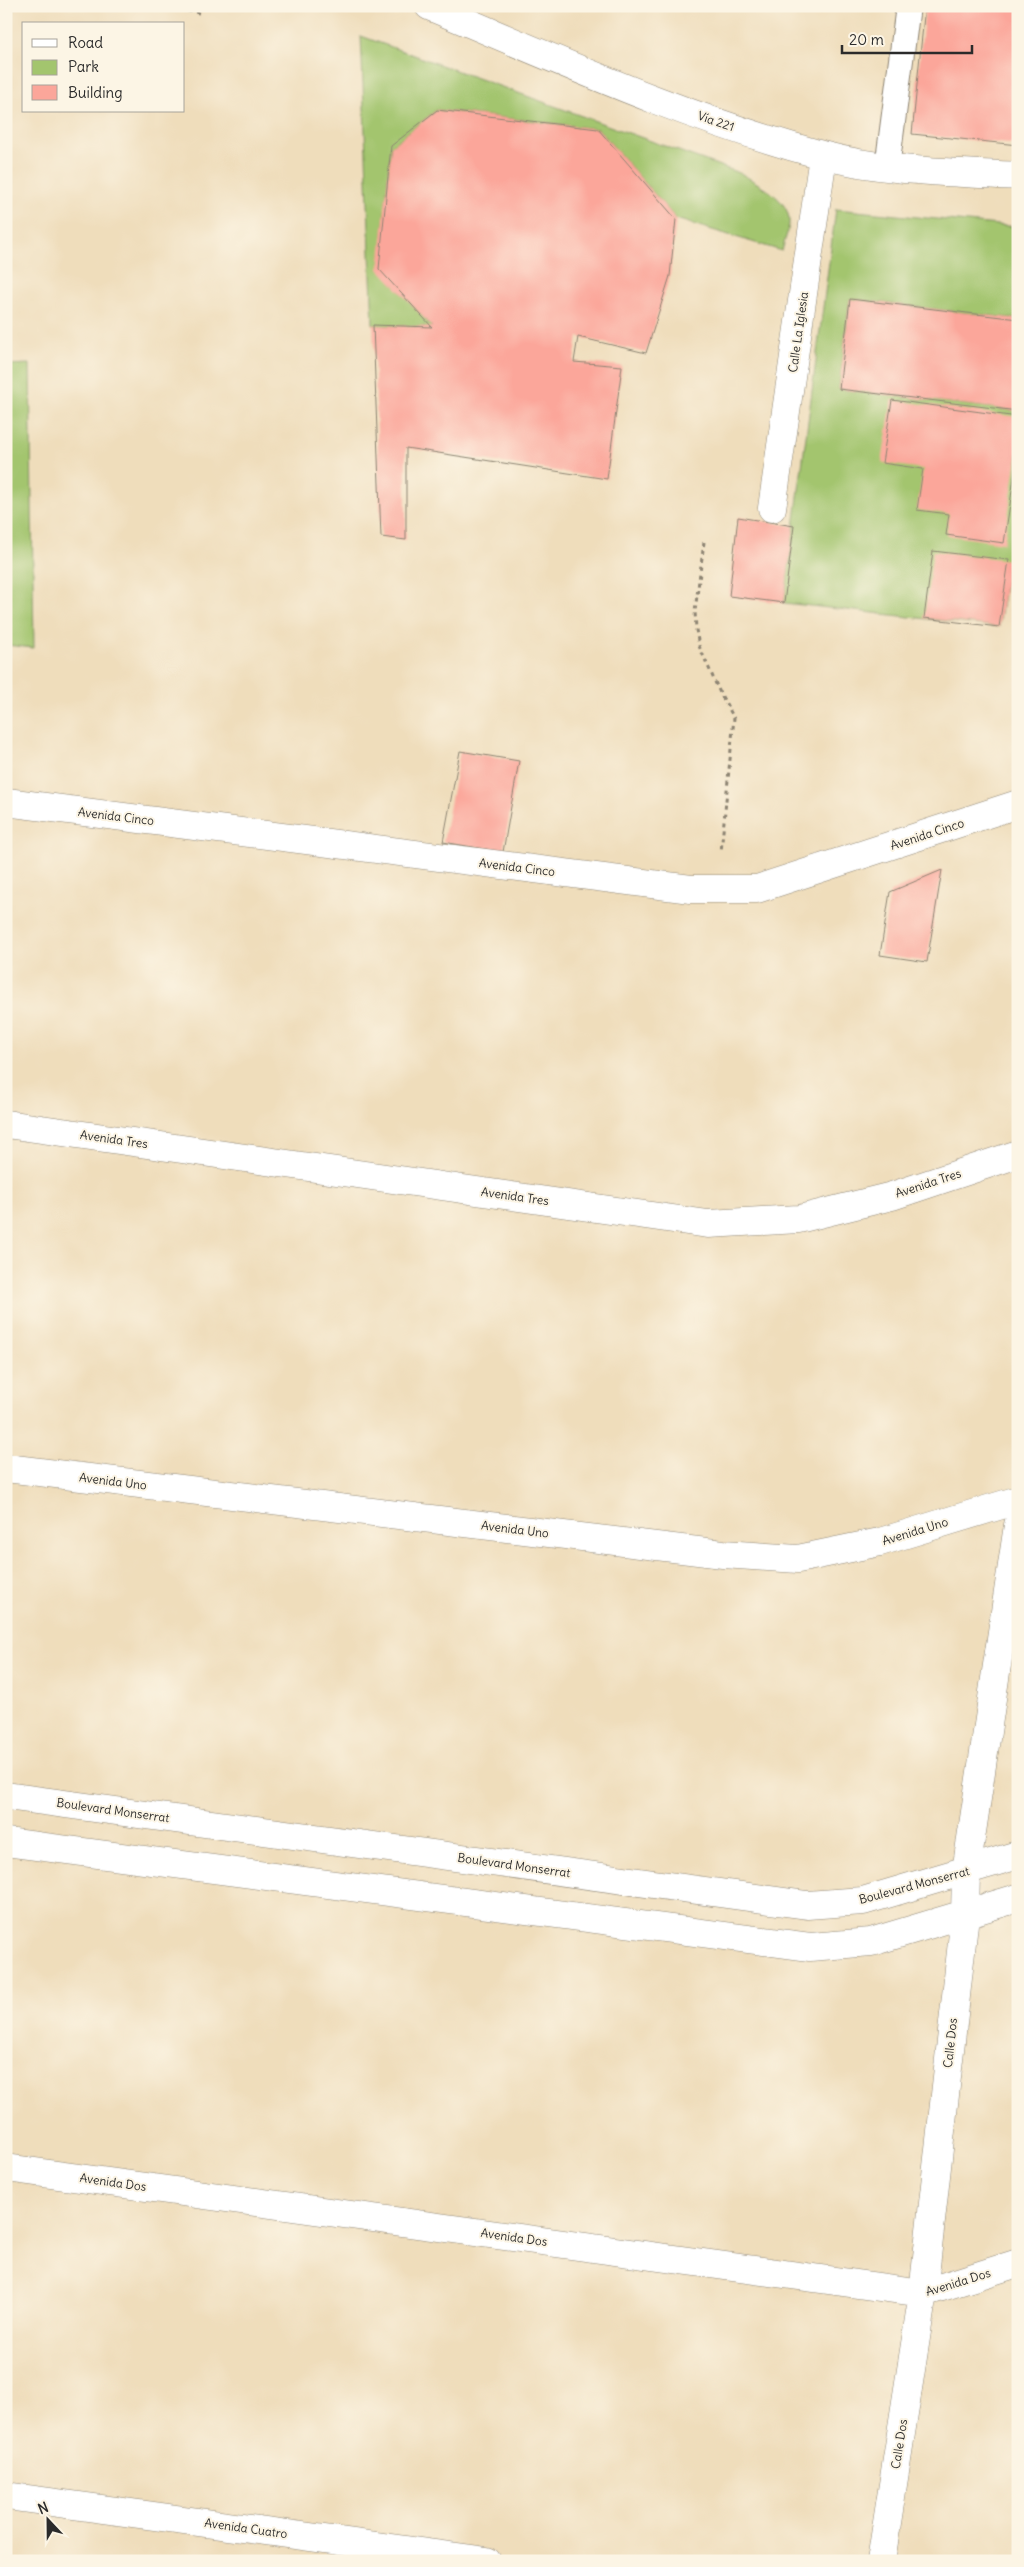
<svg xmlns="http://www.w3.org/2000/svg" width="1024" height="2567" font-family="Delius,sans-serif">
<rect width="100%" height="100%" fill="#fcf5e5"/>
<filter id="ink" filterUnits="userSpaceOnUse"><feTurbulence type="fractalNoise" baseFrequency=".02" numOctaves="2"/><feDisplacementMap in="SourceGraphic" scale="10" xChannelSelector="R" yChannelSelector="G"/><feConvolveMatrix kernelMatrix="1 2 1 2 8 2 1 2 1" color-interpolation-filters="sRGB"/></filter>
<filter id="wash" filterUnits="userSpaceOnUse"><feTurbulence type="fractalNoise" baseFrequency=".0096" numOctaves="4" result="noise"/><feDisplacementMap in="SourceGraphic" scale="20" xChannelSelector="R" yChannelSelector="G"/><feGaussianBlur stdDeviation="1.12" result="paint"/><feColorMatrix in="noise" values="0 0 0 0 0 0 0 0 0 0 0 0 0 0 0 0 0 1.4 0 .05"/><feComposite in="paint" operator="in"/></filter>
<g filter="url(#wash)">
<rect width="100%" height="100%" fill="#efddbb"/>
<!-- green -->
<path fill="#a3c56e" stroke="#67784c" d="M 361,36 L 742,174 C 759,185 791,199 789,224 C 788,232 784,242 782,251 L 676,219 L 598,129 L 437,110 L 391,146 L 380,269 L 432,327 L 373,325 Z
M 836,209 L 1018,227 L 1018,319 L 850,299 L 839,389 L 1018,411 L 1018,521 L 1015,521 L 999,627 L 784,603 Z
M 30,364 L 34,648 L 6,645 L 6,365 Z"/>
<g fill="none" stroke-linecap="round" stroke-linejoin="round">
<!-- stream -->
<path stroke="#5cadd7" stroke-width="12" d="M 6,8 L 9,6"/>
</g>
<g id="blocks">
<!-- building -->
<path fill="#fba69a" d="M 925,6 L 1018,6 L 1018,145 L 912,134 Z
M 437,110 L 598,129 L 676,219 L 670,276 L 646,353 L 578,337 L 574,362 L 622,366 L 607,479 L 406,448 L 406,540 L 381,537 L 373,325 L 432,327 L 379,269 L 391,146 Z
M 850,299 L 1018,319 L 1018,411 L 839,389 Z
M 892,400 L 1018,417 L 1018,452 L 1004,543 L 946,535 L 949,514 L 917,510 L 923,469 L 882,463 Z
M 738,517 L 794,526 L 784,603 L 729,596 Z
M 933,551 L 1009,560 L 999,627 L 924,618 Z
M 460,751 L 519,761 L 503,852 L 443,842 Z
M 942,870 L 927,962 L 880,955 L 890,892 Z"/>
</g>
</g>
<g filter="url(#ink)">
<use href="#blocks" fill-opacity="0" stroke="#8d8473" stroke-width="1"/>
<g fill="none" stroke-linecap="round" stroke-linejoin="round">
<!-- lane casing -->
<g stroke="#8d8473" stroke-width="26">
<path id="lane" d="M 887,168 L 908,6"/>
</g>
<!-- street casing -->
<g stroke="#8d8473" stroke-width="29">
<path id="street" d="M 772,508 L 823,156
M 6,802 L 691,889 L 757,889 L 1018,804
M 6,1124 L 708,1224 L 799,1219 L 892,1196 L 1018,1154
M 6,1468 L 723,1554 L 798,1559 L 880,1542 L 1018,1500
M 6,1796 L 807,1905 L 863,1901 L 1018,1855
M 6,1842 L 810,1947 L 871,1942 L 1018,1898
M 6,2168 L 923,2293 L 1018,2263
M 6,2496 L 487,2561
M 881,2561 L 923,2293 L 965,1915 L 966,1872 L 1018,1525"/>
</g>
<!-- secondary casing -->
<g stroke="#8d8473" stroke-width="29">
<path id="secondary" d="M 429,6 C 558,60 687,119 822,155 C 885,172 953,172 1018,176"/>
</g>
<!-- path -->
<path stroke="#8d8473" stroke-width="3" stroke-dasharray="4 4" stroke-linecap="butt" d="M 164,6 L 199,13
M 704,542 L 695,611 L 696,630 L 699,646 L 720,693 L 734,718 L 721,852"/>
<!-- lane -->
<use href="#lane" stroke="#fff" stroke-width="24"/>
<!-- street -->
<use href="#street" stroke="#fff" stroke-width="28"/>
<!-- secondary -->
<use href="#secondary" stroke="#fff" stroke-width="28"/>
</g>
</g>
<g text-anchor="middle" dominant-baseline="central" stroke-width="4" stroke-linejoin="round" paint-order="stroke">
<!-- street labels -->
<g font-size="12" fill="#2b2b2b" stroke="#fcf5e5">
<text transform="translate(716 121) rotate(19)">Vía 221</text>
<text transform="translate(798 332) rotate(-82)">Calle La Iglesia</text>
<text transform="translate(116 816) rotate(7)">Avenida Cinco</text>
<text transform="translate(927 834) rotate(-18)">Avenida Cinco</text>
<text transform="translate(517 867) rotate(7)">Avenida Cinco</text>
<text transform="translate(114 1139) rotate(8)">Avenida Tres</text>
<text transform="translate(928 1183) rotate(-18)">Avenida Tres</text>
<text transform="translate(515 1196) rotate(8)">Avenida Tres</text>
<text transform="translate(113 1481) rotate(7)">Avenida Uno</text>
<text transform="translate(515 1529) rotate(7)">Avenida Uno</text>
<text transform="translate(915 1531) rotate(-17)">Avenida Uno</text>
<text transform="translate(113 1810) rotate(8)">Boulevard Monserrat</text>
<text transform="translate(514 1865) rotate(8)">Boulevard Monserrat</text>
<text transform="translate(914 1885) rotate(-15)">Boulevard Monserrat</text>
<text transform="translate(950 2043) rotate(-84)">Calle Dos</text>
<text transform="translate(113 2182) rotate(8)">Avenida Dos</text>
<text transform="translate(514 2237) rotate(8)">Avenida Dos</text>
<text transform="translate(958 2282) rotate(-17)">Avenida Dos</text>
<text transform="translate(899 2444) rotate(-81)">Calle Dos</text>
<text transform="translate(246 2528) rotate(8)">Avenida Cuatro</text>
</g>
</g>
<!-- margin -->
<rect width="1024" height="2567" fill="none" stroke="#fcf5e5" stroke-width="25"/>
<!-- legend -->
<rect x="22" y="22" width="162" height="90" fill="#fcf5e5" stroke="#a8a49b"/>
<rect x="32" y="39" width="25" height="8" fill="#ffffff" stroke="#a8a49b"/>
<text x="68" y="48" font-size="15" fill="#2b2b2b">Road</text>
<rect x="32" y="60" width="25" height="15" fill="#a3c56e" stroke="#a8a49b"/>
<text x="68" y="72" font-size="15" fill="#2b2b2b">Park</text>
<rect x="32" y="85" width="25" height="15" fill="#fba69a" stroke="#a8a49b"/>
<text x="68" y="98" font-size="15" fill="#2b2b2b">Building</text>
<!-- north arrow -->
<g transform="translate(48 2520) rotate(338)" stroke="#fcf5e5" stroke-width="4" paint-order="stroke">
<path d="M0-4L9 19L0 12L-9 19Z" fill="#2b2b2b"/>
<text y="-8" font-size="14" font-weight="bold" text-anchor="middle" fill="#2b2b2b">N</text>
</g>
<!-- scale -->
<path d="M842 45v8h130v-8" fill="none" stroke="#2b2b2b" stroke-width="2.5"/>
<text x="849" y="45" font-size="15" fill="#2b2b2b" stroke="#fcf5e5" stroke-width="4" paint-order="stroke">20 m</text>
</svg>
